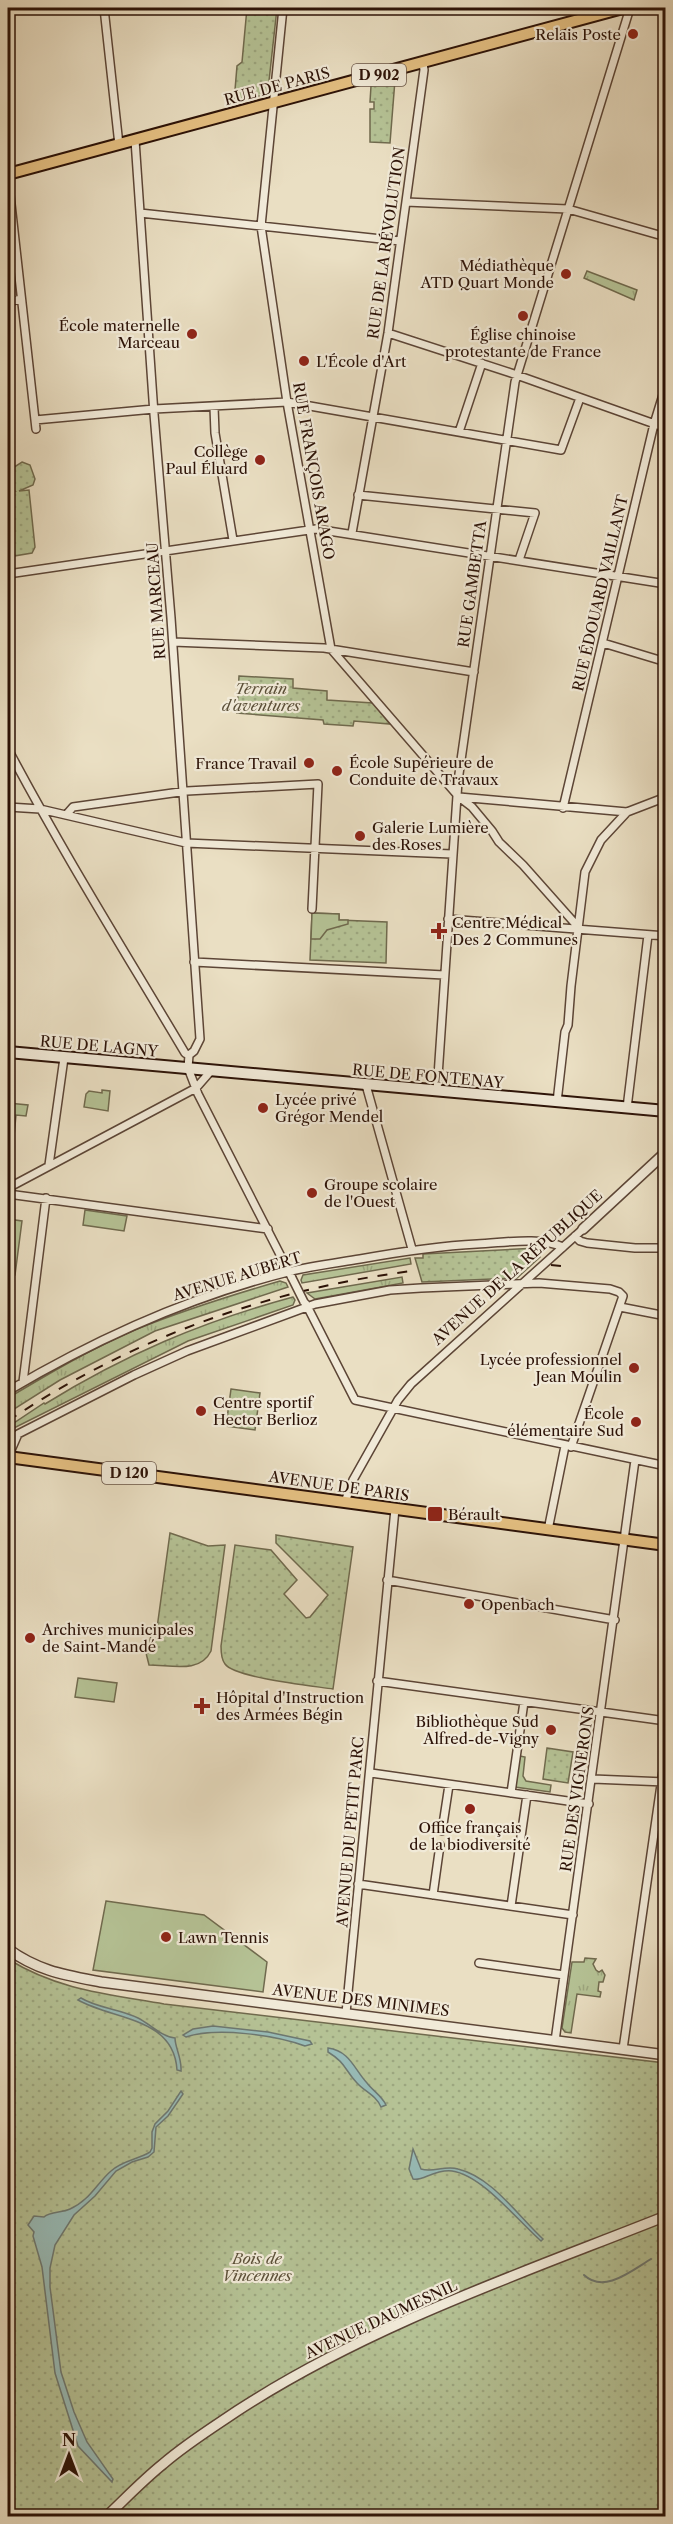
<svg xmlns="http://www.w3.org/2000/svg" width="673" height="2524" font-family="'Libre Caslon Text',serif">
<defs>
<pattern id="grass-tufts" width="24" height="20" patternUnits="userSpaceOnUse" patternTransform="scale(1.5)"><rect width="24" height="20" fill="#b5c295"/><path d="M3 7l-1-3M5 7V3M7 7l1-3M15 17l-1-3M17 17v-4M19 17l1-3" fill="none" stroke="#9ca67f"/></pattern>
<pattern id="park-dots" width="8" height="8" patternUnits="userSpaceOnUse" patternTransform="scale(1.5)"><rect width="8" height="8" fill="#b5c295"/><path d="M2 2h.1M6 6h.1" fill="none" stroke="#9ca67f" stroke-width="1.8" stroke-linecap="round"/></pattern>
</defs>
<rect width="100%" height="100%" fill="#eadfc3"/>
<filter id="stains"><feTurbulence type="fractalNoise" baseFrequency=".00333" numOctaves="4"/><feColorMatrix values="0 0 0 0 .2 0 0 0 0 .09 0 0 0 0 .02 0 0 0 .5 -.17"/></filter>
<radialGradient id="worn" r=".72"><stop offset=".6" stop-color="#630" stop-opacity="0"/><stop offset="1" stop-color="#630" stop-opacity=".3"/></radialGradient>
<!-- grass -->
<path fill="url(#grass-tufts)" stroke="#706a4e" stroke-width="1.5" d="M 587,271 L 637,290 L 634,300 L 584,278 Z
M 410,1258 L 411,1264 L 302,1283 L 301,1280 L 303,1275 Z
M 402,1277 L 403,1283 L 315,1299 L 307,1293 Z
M 280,1281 L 286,1283 L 288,1287 L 155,1331 L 60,1380 L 8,1413 L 8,1398 C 50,1373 92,1348 137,1329 C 184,1310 232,1295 280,1281 Z
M 293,1297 L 295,1300 L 293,1305 L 188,1341 L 8,1431 L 8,1427 L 44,1403 L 45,1404 C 124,1355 201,1322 293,1297 Z
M 520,1756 L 525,1757 L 523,1776 L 526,1781 L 551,1785 L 550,1792 L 515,1787 Z
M 585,1958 L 596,1959 L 593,1964 L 596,1970 L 599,1972 L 602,1970 L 605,1975 L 603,1982 L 599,1982 L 598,1991 L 601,1992 L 600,1997 L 577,1994 L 571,2033 L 565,2032 L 562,2028 L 572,1962 L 584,1962 Z"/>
<!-- park -->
<path fill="url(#park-dots)" stroke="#706a4e" stroke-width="1.5" d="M 247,8 L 277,8 L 268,90 L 267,94 L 234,102 L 237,66 L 242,62 Z
M 395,80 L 390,143 L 370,142 L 370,109 L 374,109 L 374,102 L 370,102 L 371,86 Z
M 22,462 L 30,465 L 35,479 L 33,485 L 19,491 L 29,490 L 35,547 L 32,553 L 8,557 L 8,491 L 15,491 L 8,485 L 8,471 Z
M 239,676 L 293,679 L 293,688 L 327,691 L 327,700 L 373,703 L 390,724 L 354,721 L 353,726 L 324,724 L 323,720 L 237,713 Z
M 312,913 L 339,914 L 339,920 L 387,922 L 386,963 L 310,960 Z
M 537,1248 L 540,1257 L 517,1278 L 422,1282 L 415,1258 L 423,1258 L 423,1254 Z
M 170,1533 L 208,1546 L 225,1545 L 211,1651 C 200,1674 171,1665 149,1665 L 146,1653 L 148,1653 L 152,1628 L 157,1628 Z
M 276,1535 L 353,1547 L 333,1689 C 314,1686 235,1678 225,1664 C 221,1659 221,1652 221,1646 L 235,1545 L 271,1550 L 297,1580 L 284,1594 L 306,1618 L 310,1617 L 328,1595 L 276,1543 Z
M 547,1748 L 573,1752 L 568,1783 L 543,1779 Z
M 8,1959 C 58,1990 107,1994 164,2004 L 665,2063 L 665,2516 L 8,2516 Z"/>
<!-- garden -->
<path fill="#b5c295" stroke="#706a4e" stroke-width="1.5" d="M 312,913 L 339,914 L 339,920 L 348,920 L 348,924 L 327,930 L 320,939 L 311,939 Z
M 102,1090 L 110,1091 L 108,1111 L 84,1107 L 86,1094 L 89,1091 L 102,1093 Z
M 8,1103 L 28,1105 L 26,1116 L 16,1115 L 13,1147 L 8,1146 Z
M 85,1210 L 127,1216 L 124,1231 L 83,1225 Z
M 8,1219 L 22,1221 L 15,1275 L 12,1275 L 10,1291 L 8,1290 Z
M 231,1389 L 260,1393 L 255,1430 L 226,1426 Z
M 78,1678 L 117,1683 L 114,1702 L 75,1697 Z
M 106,1901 L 204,1915 L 267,1962 L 263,1992 L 93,1970 Z"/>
<!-- water -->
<path fill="#98bcb8" stroke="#6d7871" stroke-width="1.5" d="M 81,1998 C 97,2008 120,2009 138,2018 C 150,2024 162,2037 175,2038 C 175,2048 182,2058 181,2071 L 177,2070 C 174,2017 113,2020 78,2000 Z
M 213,2026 L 268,2032 L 310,2041 L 312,2044 L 305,2046 C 275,2035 217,2027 186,2037 L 183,2035 L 193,2029 Z
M 328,2048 C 350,2051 354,2069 367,2083 C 373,2091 382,2096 386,2105 L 381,2107 C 376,2095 365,2092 357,2083 C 344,2069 346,2063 328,2052 Z
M 181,2091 L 183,2094 L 168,2116 L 156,2127 L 154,2152 L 148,2157 L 132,2162 L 116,2171 L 95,2196 L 74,2215 L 55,2245 L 50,2268 L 50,2287 L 61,2372 L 74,2412 L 87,2442 L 113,2479 L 112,2482 L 78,2446 L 55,2373 L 42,2267 L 33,2236 L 34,2232 L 28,2225 L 34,2216 L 44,2217 C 50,2211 62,2213 70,2209 C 89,2201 97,2183 111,2171 C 123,2160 137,2160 150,2152 L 152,2148 L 152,2132 L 155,2124 L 168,2111 Z
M 413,2149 L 421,2169 C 433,2173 445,2165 458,2169 C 492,2177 518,2216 543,2239 L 541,2241 C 518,2221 482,2175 452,2171 C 434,2169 422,2182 413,2179 L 409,2169 Z"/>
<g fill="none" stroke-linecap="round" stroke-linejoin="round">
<!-- stream -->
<path stroke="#6d7871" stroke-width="2" d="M 584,2275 C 604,2294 631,2271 651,2259"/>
<!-- minor casing -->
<g stroke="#5c4536" stroke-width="10">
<path id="minor" d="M 104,8 L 119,145
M 283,8 L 261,226 L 287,402 L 331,649 L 459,797 L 472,807 L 492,831 L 499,842 L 523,865 L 579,928
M 135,140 L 154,414 L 171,618 L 200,1039 L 194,1051 L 189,1055
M 8,177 L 36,429
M 406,202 L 568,209 L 666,237
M 140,213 L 400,241
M 8,302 L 21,299
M 388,333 L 511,373 L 666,428
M 214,407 L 215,433 L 233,540
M 35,420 L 154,409 L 287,402 L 561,450 L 580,398
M 459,432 L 482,363
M 358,495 L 535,513 L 519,560
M 352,533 L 388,333 L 424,70 L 423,63
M 8,574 L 316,529 L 666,584
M 173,642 L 324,648 L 474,672
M 603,643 L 666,662
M 8,749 C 63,853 125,952 185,1053 L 189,1055 L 188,1068 L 198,1094 L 292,1278
M 459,797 L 627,812 L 666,797
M 8,807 L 40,809 L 186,843 L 452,854
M 563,808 L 654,424 L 666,385
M 66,815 L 73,807 L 187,791 L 318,784 L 312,909
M 448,919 L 666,936
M 194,962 L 444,975
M 366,1085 L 412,1249
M 437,1091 L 458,781 L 515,382 L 630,8
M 557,1102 L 565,1032 L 568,1025 L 571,986 L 585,872 L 601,840 L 627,812
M 627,1108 L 648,935
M 49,1165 L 64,1058
M 8,1188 L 196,1088 L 210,1072
M 8,1194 L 268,1229
M 575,1236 L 580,1241 L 587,1243 L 635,1248 L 666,1248
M 306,1304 L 355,1400 L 666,1466
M 620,1307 L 666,1316
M 23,1382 L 46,1198
M 8,1391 C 96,1339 188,1297 288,1272 C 311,1266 336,1263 360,1259 C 399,1252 437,1246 477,1244 C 504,1243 538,1236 563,1247
M 8,1457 L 18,1434 L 134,1375 L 187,1351 L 315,1304 L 390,1290 L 421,1288 L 539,1283 L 610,1289 L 619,1292 L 623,1296 L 571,1447
M 345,1502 L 353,1480 L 398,1400 L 411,1384 L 583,1229
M 548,1530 L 565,1446
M 387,1580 L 615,1620
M 377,1681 L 666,1721
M 371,1773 L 589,1804
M 593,1779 L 665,1782
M 511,1793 L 524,1702
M 442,1831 L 449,1785
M 358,1884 L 573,1915
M 433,1895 L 440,1845
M 511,1906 L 527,1795
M 479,1963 L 564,1975
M 346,2013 L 395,1509
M 555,2041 L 635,1460
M 623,2049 L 666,1750"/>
</g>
<!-- tertiary casing -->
<g stroke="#5c4536" stroke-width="12">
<path id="tertiary" d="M 583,1229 L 666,1152
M 8,1949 C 38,1971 65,1975 101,1982 L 666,2055
M 107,2516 C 125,2499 143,2480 163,2464 C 186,2444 212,2428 237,2411 C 369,2325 520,2274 666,2216"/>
</g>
<!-- secondary casing -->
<g stroke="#2c1207" stroke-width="14">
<path id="secondary" d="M 8,1052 L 666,1111"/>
</g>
<!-- primary casing -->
<g stroke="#2c1207" stroke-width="14">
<path id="primary" d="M 8,174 L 623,8
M 8,1457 L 666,1545"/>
</g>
<!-- minor -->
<use href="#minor" stroke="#f1ead8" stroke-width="7"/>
<!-- tertiary -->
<use href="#tertiary" stroke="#f1ead8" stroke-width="9"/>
<!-- secondary -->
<use href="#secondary" stroke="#f1ead8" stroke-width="10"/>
<!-- primary -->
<use href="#primary" stroke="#e5c082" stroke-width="10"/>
<!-- rail -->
<path stroke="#2c1207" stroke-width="2" stroke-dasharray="10 10" stroke-linecap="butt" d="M 551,1265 L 561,1266
M 8,1421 C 128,1340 268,1289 412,1271"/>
<!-- minor-bridge casing -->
<g stroke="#5c4536" stroke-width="10" stroke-linecap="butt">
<path id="minor-bridge" d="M 292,1278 L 304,1302"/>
</g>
<!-- minor-bridge -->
<use href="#minor-bridge" stroke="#f1ead8" stroke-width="7"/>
</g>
<!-- markers -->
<g fill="#8f2418" stroke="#f1ead8" stroke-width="2">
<circle cx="633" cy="34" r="6"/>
<circle cx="566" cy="274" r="6"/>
<circle cx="523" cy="316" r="6"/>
<circle cx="192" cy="334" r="6"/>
<circle cx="304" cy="361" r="6"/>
<circle cx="260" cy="460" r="6"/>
<circle cx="309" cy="763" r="6"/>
<circle cx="337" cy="771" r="6"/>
<circle cx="360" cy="836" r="6"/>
<path d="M436 922h6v6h6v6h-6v6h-6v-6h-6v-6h6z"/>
<circle cx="263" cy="1108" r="6"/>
<circle cx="312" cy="1193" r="6"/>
<circle cx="634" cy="1368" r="6"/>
<circle cx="201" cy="1411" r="6"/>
<circle cx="636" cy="1422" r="6"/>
<rect x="427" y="1506" width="16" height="16" rx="3"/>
<circle cx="469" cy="1604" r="6"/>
<circle cx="30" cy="1638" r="6"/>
<path d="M199 1697h6v6h6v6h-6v6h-6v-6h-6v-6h6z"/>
<circle cx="551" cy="1730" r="6"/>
<circle cx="470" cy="1809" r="6"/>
<circle cx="166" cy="1937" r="6"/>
</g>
<g text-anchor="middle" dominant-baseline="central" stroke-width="4.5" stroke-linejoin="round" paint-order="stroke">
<!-- shield labels -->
<g fill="#f1ead8" stroke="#675346" stroke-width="1.5">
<rect x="352" y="64" width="54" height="22" rx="4.5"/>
<rect x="102" y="1462" width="54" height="22" rx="4.5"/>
</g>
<g font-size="14" font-weight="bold" fill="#2c1207">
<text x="379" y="75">D 902</text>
<text x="129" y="1473">D 120</text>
</g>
<!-- poi labels -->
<g font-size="15" fill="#2c1207" stroke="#f1ead8" text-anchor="start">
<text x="621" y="34" text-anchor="end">Relais Poste</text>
<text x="554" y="265" text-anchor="end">Médiathèque<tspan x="554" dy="17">ATD Quart Monde</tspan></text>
<text x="180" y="325" text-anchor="end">École maternelle<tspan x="180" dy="17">Marceau</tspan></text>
<text x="523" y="334" text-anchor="middle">Église chinoise<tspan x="523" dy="17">protestante de France</tspan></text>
<text x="316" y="361">L'École d'Art</text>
<text x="248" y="451" text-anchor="end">Collège<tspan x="248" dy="17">Paul Éluard</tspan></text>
<text x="349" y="762">École Supérieure de<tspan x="349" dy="17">Conduite de Travaux</tspan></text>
<text x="297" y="763" text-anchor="end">France Travail</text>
<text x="372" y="827">Galerie Lumière<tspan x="372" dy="17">des Roses</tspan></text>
<text x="452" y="922">Centre Médical<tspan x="452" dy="17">Des 2 Communes</tspan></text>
<text x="275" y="1099">Lycée privé<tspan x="275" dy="17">Grégor Mendel</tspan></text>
<text x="324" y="1184">Groupe scolaire<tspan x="324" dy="17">de l'Ouest</tspan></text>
<text x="622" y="1359" text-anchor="end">Lycée professionnel<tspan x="622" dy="17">Jean Moulin</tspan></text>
<text x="213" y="1402">Centre sportif<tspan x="213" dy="17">Hector Berlioz</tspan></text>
<text x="624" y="1413" text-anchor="end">École<tspan x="624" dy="17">élémentaire Sud</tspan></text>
<text x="448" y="1514">Bérault</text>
<text x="481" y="1604">Openbach</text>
<text x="42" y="1629">Archives municipales<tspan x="42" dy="17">de Saint-Mandé</tspan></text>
<text x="216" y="1697">Hôpital d'Instruction<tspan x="216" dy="17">des Armées Bégin</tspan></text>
<text x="539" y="1721" text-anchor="end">Bibliothèque Sud<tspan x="539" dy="17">Alfred-de-Vigny</tspan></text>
<text x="470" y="1827" text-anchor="middle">Office français<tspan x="470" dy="17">de la biodiversité</tspan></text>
<text x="178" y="1937">Lawn Tennis</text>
</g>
<!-- street labels -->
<g font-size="15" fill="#2c1207" stroke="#f1ead8">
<text transform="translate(277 86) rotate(-15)">RUE DE PARIS</text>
<text transform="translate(386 243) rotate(-82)">RUE DE LA RÉVOLUTION</text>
<text transform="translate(314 471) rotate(80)">RUE FRANÇOIS ARAGO</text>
<text transform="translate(472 584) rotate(-82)">RUE GAMBETTA</text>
<text transform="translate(600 593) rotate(-77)">RUE ÉDOUARD VAILLANT</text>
<text transform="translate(156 601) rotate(-94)">RUE MARCEAU</text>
<text transform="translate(99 1046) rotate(5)">RUE DE LAGNY</text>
<text transform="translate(428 1076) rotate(5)">RUE DE FONTENAY</text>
<text transform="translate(517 1267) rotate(-42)">AVENUE DE LA RÉPUBLIQUE</text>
<text transform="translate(237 1276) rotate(-17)">AVENUE AUBERT</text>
<text transform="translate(339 1486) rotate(8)">AVENUE DE PARIS</text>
<text transform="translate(577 1789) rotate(-82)">RUE DES VIGNERONS</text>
<text transform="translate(350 1832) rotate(-85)">AVENUE DU PETIT PARC</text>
<text transform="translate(361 2000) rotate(7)">AVENUE DES MINIMES</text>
<text transform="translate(381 2319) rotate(-25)">AVENUE DAUMESNIL</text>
</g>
<!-- park labels -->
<g font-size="15" font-style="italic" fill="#5c5039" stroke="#f1ead8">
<text x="261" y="688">Terrain<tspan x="261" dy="17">d'aventures</tspan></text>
<text x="257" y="2258">Bois de<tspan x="257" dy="17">Vincennes</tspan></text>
</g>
</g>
<!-- margin -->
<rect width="673" height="2524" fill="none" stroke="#eadfc3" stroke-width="30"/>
<rect x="9" y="9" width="655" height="2506" fill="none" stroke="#2c1207" stroke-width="3"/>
<rect x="15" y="15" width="643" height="2494" fill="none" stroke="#2c1207" stroke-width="1.5"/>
<!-- north arrow -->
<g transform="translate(69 2455)" stroke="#f1ead8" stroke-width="4.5" paint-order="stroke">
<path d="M0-4.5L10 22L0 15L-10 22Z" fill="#2c1207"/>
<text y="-9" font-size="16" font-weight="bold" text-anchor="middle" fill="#2c1207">N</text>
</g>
<rect width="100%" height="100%" filter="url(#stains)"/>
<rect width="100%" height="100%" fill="url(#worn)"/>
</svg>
